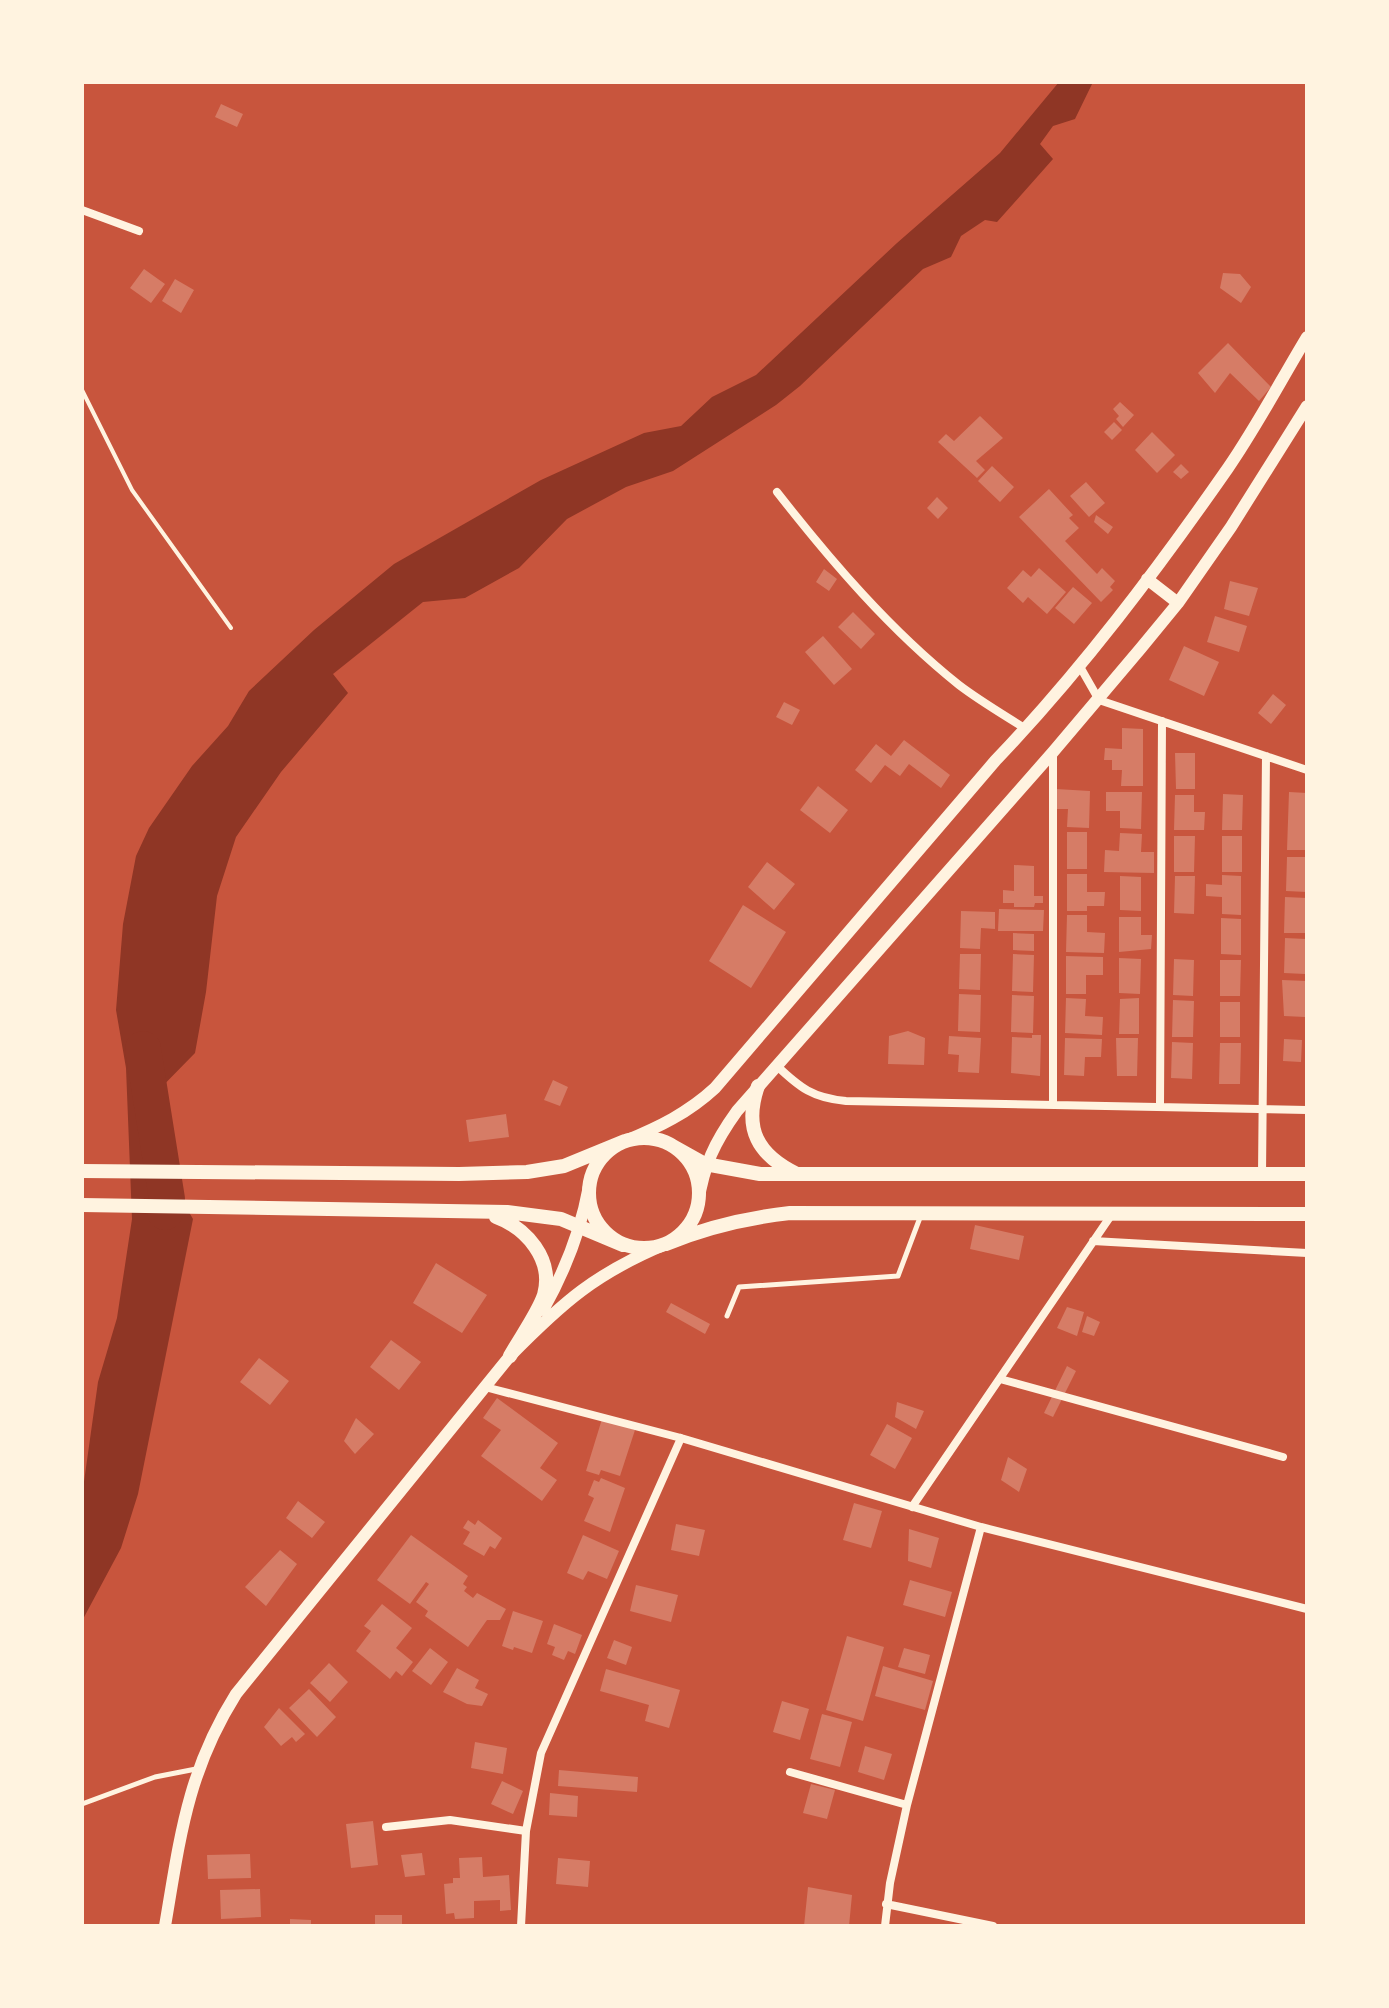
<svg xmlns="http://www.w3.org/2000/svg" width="1389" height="2008" font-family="'IBM Plex Sans',sans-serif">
<rect width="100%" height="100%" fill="#c8553d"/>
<!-- water -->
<path fill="#8f3625" d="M 1059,82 L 1093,82 L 1075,119 L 1053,126 L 1040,144 L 1053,159 L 997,222 L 985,220 L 961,236 L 951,257 L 923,269 L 800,386 L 776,405 L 673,471 L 626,487 L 567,519 L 519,568 L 465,598 L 423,602 L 333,674 L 348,693 L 281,772 L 236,837 L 217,896 L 206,992 L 195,1053 L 147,1102 L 150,1146 L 193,1219 L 138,1494 L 121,1548 L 82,1621 L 82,1496 L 98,1382 L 117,1318 L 132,1219 L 126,1068 L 116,1010 L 123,924 L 136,856 L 149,828 L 192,766 L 228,726 L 249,691 L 314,630 L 394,564 L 541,480 L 644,433 L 681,426 L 712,397 L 756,375 L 897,243 L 1000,153 Z"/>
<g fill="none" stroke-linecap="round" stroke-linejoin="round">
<!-- river -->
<path stroke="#8f3625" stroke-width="36" d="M 143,1049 L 167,1199 L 165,1212"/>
</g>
<!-- building -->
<path fill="#d67c66" d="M 221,104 L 243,114 L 237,127 L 215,117 Z
M 144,269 L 165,284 L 151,303 L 130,288 Z
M 1223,273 L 1240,274 L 1251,287 L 1241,303 L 1220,288 Z
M 175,279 L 194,290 L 181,313 L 162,301 Z
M 1228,343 L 1271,387 L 1259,401 L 1230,373 L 1215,393 L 1198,373 Z
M 1120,402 L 1134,415 L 1123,427 L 1116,419 L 1119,416 L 1113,409 Z
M 980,416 L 1003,438 L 976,461 L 985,470 L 977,478 L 938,442 L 946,434 L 954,441 Z
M 1114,422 L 1122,430 L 1112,440 L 1104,432 Z
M 1152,432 L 1175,455 L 1157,473 L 1135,450 Z
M 1181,464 L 1189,472 L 1181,479 L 1173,472 Z
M 992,466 L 1014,487 L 1000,502 L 978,481 Z
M 1086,482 L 1105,503 L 1089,517 L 1070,496 Z
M 1049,489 L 1073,515 L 1069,518 L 1079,528 L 1065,541 L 1097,574 L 1102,568 L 1115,581 L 1110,587 L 1113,590 L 1101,602 L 1019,517 Z
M 937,497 L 948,508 L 938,519 L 927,508 Z
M 1096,515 L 1113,527 L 1108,534 L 1094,522 Z
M 1039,568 L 1066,592 L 1047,614 L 1028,597 L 1023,603 L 1007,588 L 1023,570 L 1031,577 Z
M 824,569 L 837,579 L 829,591 L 816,582 Z
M 1230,581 L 1258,588 L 1249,616 L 1224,609 Z
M 1073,587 L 1092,603 L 1074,624 L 1055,608 Z
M 853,612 L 875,634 L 861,649 L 838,627 Z
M 1215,616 L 1247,626 L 1239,652 L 1207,642 Z
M 823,636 L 852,669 L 834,685 L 805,652 Z
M 1184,646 L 1219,662 L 1204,696 L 1169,680 Z
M 1273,694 L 1286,705 L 1271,724 L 1258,713 Z
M 784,702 L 800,710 L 792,725 L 776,717 Z
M 1122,728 L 1143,729 L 1143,786 L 1121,786 L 1122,770 L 1112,770 L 1112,760 L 1104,760 L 1105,748 L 1122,749 Z
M 904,740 L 950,775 L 941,788 L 909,764 L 900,776 L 885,765 L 871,783 L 855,770 L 876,744 L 891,756 Z
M 1175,753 L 1195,753 L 1195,789 L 1176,789 Z
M 818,786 L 848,810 L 830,833 L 800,810 Z
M 1056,789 L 1090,791 L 1089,828 L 1067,827 L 1068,809 L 1056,809 Z
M 1106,792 L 1142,792 L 1141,829 L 1120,828 L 1120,811 L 1106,811 Z
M 1289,792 L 1307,793 L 1307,850 L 1287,850 Z
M 1223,794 L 1243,795 L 1242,830 L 1222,830 Z
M 1175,795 L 1194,795 L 1194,812 L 1205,812 L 1204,830 L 1174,830 Z
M 1067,832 L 1087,832 L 1087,869 L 1067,869 Z
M 1120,833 L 1142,834 L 1141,852 L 1154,852 L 1154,873 L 1104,872 L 1105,850 L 1119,851 Z
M 1174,836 L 1195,836 L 1194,872 L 1174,872 Z
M 1222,836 L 1242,836 L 1242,872 L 1222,872 Z
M 1287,857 L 1307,857 L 1307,892 L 1286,891 Z
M 767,862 L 795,884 L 774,910 L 748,887 Z
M 1014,865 L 1034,866 L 1034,896 L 1043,896 L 1043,903 L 1035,903 L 1034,907 L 1014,907 L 1014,903 L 1003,903 L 1003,890 L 1014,891 Z
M 1067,874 L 1087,874 L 1087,892 L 1105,892 L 1104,906 L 1087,906 L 1087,911 L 1067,911 Z
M 1222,875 L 1241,876 L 1241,915 L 1222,914 L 1222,897 L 1206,896 L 1206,884 L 1222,885 Z
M 1120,876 L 1141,877 L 1141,911 L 1120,910 Z
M 1175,876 L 1195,876 L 1194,914 L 1174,913 Z
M 1285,897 L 1307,898 L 1307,933 L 1284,933 Z
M 743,905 L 786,932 L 751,988 L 709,961 Z
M 999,909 L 1044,910 L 1043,931 L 998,931 Z
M 961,911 L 995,912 L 995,929 L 981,928 L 980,949 L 960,948 Z
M 1067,915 L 1087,915 L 1087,932 L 1105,933 L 1104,953 L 1066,952 Z
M 1119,917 L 1141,917 L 1141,935 L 1152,935 L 1151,949 L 1119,952 Z
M 1221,918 L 1241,919 L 1241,955 L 1221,954 Z
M 1013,933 L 1034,934 L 1034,951 L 1013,950 Z
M 1285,938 L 1306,939 L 1305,974 L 1284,973 Z
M 960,954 L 981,954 L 980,990 L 959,989 Z
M 1013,954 L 1034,955 L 1033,992 L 1012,991 Z
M 1066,956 L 1103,957 L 1103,975 L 1086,975 L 1086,994 L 1066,994 Z
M 1119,958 L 1141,959 L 1140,994 L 1119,993 Z
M 1174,959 L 1194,960 L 1193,996 L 1173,995 Z
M 1220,960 L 1241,960 L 1240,996 L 1220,996 Z
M 1282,980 L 1307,981 L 1305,1017 L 1284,1016 Z
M 959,994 L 981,995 L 980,1032 L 958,1031 Z
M 1012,995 L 1034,996 L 1033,1033 L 1011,1032 Z
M 1066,998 L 1086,999 L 1085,1016 L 1103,1017 L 1102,1035 L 1065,1033 Z
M 1139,998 L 1139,1034 L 1119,1034 L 1120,999 Z
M 1173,1000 L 1194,1001 L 1193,1037 L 1172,1037 Z
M 1220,1002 L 1240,1002 L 1240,1037 L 1220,1037 Z
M 908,1031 L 925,1038 L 924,1065 L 888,1064 L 889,1036 Z
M 1032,1035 L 1041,1035 L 1040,1076 L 1011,1073 L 1012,1037 L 1032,1038 Z
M 949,1036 L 981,1038 L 979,1073 L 958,1072 L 959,1055 L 948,1054 Z
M 1065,1038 L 1102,1039 L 1101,1057 L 1085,1057 L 1084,1076 L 1064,1075 Z
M 1116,1038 L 1138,1038 L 1137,1076 L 1117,1076 Z
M 1284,1039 L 1302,1040 L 1301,1062 L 1283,1061 Z
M 1172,1042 L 1193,1043 L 1192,1079 L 1171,1078 Z
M 1220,1043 L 1241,1043 L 1240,1084 L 1219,1084 Z
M 553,1080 L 568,1087 L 560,1106 L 544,1100 Z
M 506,1114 L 509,1137 L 469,1142 L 466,1120 Z
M 975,1225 L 1024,1236 L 1019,1260 L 970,1249 Z
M 436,1263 L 487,1295 L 462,1333 L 413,1303 Z
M 671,1303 L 710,1324 L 705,1334 L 666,1312 Z
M 1067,1307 L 1084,1312 L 1077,1336 L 1057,1328 Z
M 1087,1316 L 1100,1322 L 1094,1336 L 1082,1332 Z
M 391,1340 L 421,1362 L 399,1390 L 370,1367 Z
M 259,1358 L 289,1381 L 270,1405 L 240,1382 Z
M 1067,1366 L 1076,1371 L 1053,1417 L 1044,1413 Z
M 497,1398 L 558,1443 L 540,1468 L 557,1480 L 542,1501 L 481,1456 L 501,1430 L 483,1418 Z
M 897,1402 L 924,1411 L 916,1429 L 895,1417 Z
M 356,1418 L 374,1434 L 355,1454 L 344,1441 Z
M 602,1419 L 635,1430 L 620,1476 L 601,1470 L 599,1475 L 586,1471 Z
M 887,1424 L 912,1438 L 895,1469 L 870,1455 Z
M 1008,1457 L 1027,1469 L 1019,1492 L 1001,1480 Z
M 601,1478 L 625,1488 L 610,1532 L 584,1521 L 594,1498 L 588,1495 L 594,1480 L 599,1482 Z
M 298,1501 L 325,1522 L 312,1538 L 286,1518 Z
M 854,1503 L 882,1511 L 871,1548 L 843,1540 Z
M 468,1520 L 475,1525 L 478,1520 L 502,1538 L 495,1549 L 490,1546 L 484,1556 L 463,1544 L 470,1532 L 463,1528 Z
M 676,1524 L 705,1530 L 699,1556 L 671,1550 Z
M 909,1529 L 939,1538 L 931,1568 L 908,1561 Z
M 411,1535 L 468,1576 L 463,1584 L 467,1587 L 464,1591 L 473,1598 L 477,1593 L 506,1609 L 500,1620 L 487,1620 L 468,1647 L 425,1616 L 428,1611 L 416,1602 L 429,1584 L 426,1582 L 410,1604 L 377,1580 Z
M 583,1535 L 619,1551 L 607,1579 L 588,1571 L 583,1580 L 567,1573 Z
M 280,1550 L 297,1564 L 266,1606 L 245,1587 Z
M 910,1580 L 952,1592 L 945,1617 L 903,1605 Z
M 636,1585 L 678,1595 L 671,1622 L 630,1611 Z
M 382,1604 L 412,1628 L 396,1648 L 413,1662 L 402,1676 L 396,1671 L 390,1679 L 356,1651 L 371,1631 L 364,1626 Z
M 513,1611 L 543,1621 L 532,1653 L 514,1647 L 513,1650 L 502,1646 Z
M 554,1624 L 582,1635 L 575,1654 L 568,1651 L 564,1660 L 552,1655 L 555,1647 L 547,1644 Z
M 847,1636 L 884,1647 L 863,1721 L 826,1710 Z
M 614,1640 L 632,1647 L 626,1665 L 607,1658 Z
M 430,1648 L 448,1662 L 431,1685 L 412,1671 Z
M 904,1648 L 930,1655 L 925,1674 L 898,1667 Z
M 329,1663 L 348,1682 L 330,1702 L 310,1683 Z
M 883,1666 L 933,1681 L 925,1710 L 875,1696 Z
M 457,1668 L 479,1680 L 475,1688 L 488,1694 L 482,1706 L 467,1704 L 443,1692 Z
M 606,1669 L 680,1690 L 669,1728 L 645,1721 L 649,1705 L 600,1691 Z
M 309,1689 L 336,1717 L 317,1737 L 289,1708 Z
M 782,1701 L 809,1709 L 800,1740 L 773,1732 Z
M 279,1708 L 305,1734 L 296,1742 L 292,1737 L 281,1746 L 264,1727 Z
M 822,1714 L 852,1722 L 840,1767 L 810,1759 Z
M 475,1742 L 507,1748 L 503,1774 L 471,1768 Z
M 865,1746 L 892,1754 L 884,1780 L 858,1772 Z
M 559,1770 L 638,1777 L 637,1792 L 558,1786 Z
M 502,1781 L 523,1791 L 513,1814 L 491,1804 Z
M 811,1784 L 835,1790 L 827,1819 L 803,1813 Z
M 550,1793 L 578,1796 L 577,1817 L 549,1815 Z
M 373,1821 L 378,1865 L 351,1868 L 346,1824 Z
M 422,1853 L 425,1875 L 405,1877 L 401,1855 Z
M 250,1854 L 251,1878 L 208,1879 L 207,1855 Z
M 482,1857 L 483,1877 L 509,1875 L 511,1910 L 500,1911 L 500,1900 L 474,1901 L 474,1918 L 455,1919 L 454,1913 L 446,1914 L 444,1884 L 453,1883 L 453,1878 L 460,1878 L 459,1858 Z
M 558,1858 L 590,1861 L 588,1887 L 556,1884 Z
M 808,1887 L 852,1895 L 849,1926 L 804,1926 Z
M 260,1889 L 261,1917 L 221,1919 L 220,1890 Z
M 375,1915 L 402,1915 L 402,1926 L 375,1926 Z
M 290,1919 L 311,1920 L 311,1926 L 290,1926 Z"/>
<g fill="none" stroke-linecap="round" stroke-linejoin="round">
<!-- path -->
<path stroke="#fff3e0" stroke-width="4" d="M 82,390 L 132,490 L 231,628"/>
<!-- service -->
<path stroke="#fff3e0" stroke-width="5" d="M 727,1316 L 739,1287 L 898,1276 L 921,1215
M 82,1804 L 155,1777 L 196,1769"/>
<!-- minor -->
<path stroke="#fff3e0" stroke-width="8" d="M 82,210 L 139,231
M 777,492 C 831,561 890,630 959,685 C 980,701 1004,715 1026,729
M 1079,665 L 1099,700 L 1307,770
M 776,1065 C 800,1088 813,1098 846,1101 L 1307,1110
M 1053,1103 L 1053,752
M 1160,1106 L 1162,721
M 1262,1174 L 1266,756
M 1093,1241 L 1307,1253
M 1000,1379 L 1283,1457
M 485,1387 L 681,1438 L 981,1527 L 1307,1609
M 912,1507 L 1112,1214
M 790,1772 L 907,1805
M 386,1827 L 450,1820 L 526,1831
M 886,1904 L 993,1926
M 521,1926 L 526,1831 L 541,1753 L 681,1438
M 885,1926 L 890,1883 L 907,1805 L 981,1527"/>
<!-- secondary -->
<path stroke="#fff3e0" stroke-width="12" d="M 1147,579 L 1178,603
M 625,1141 C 659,1127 688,1113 715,1088 L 995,761 C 1081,671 1157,570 1228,468 C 1257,426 1281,380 1307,337
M 698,1203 C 704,1165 714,1143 737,1111 L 1053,752 L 1141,648 L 1178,603 L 1231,527 L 1307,406
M 543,1310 C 565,1271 581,1230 589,1186
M 165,1926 C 180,1838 187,1772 236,1694 L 510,1356 C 563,1302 596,1273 666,1244"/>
<!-- primary -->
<path stroke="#fff3e0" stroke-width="14" d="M 758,1086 C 743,1129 758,1155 797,1174
M589 1193a55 55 0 1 1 110 0a55 55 0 1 1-110 0Z
M 671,1145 L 705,1164 L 760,1174 L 1307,1174
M 82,1171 L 459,1174 L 527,1172 L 564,1166 L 625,1141
M 82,1205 L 507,1212 L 561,1219 L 623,1245
M 496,1217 C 526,1228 554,1259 544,1295 C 538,1313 520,1338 510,1356
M 666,1244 C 707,1227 746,1218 790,1213 L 1307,1214"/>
</g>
<!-- border -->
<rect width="1389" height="2008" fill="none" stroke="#fff3e0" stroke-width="168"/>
</svg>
